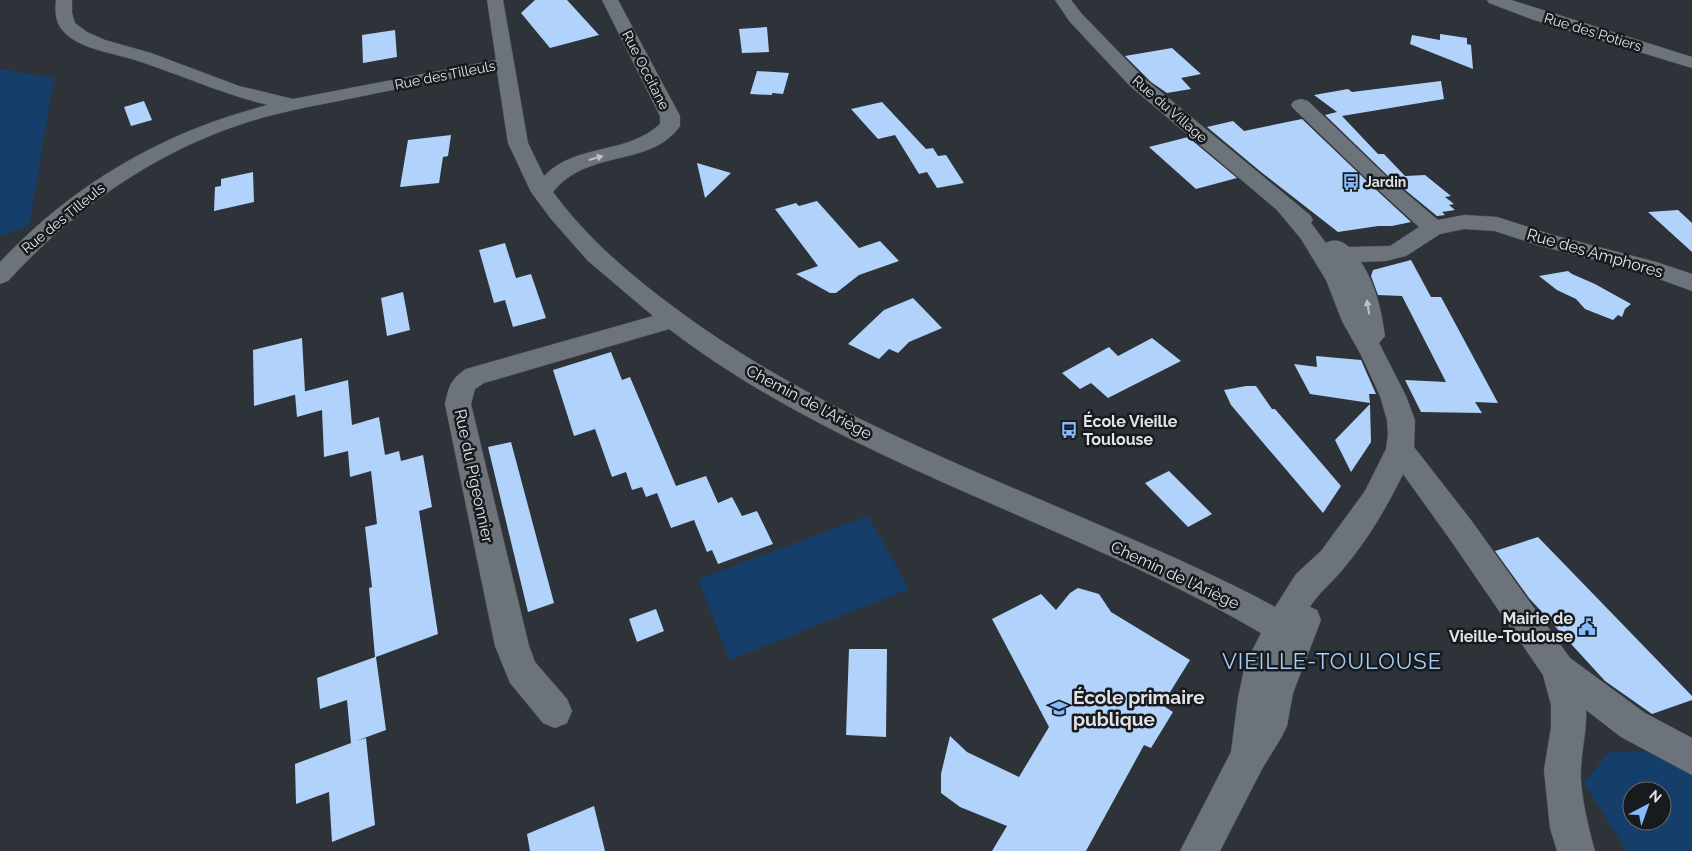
<svg xmlns="http://www.w3.org/2000/svg" width="1692" height="851" font-family="Raleway,sans-serif">
<rect width="100%" height="100%" fill="#2e3339"/>
<!-- green -->
<path fill="#163e6b" fill-rule="evenodd" d="M 0,69 L 54,78 L 29,226 L 0,236 Z
M 868,516 L 909,589 L 730,660 L 698,579 Z
M 1610,751 L 1692,754 L 1692,851 L 1627,851 L 1584,783 ZM 1632,791 L 1662,791 L 1662,821 L 1632,821 Z"/>
<!-- building -->
<path fill="#b0d2fb" d="M 535,0 L 567,0 L 599,35 L 550,48 L 521,13 Z
M 767,27 L 769,52 L 742,53 L 739,29 Z
M 395,30 L 397,57 L 363,63 L 362,35 Z
M 1440,34 L 1467,38 L 1467,44 L 1471,45 L 1473,69 L 1410,44 L 1412,35 L 1440,40 Z
M 1172,48 L 1201,74 L 1181,78 L 1191,89 L 1167,93 L 1151,82 L 1125,56 Z
M 757,71 L 789,73 L 783,94 L 772,93 L 772,95 L 750,94 Z
M 1441,81 L 1444,99 L 1342,116 L 1378,154 L 1384,154 L 1405,176 L 1425,175 L 1451,196 L 1445,197 L 1454,204 L 1449,205 L 1455,210 L 1442,212 L 1445,215 L 1437,216 L 1387,175 L 1325,115 L 1337,112 L 1314,95 L 1348,89 L 1352,92 Z
M 144,101 L 152,120 L 131,126 L 124,107 Z
M 882,102 L 926,149 L 933,148 L 938,156 L 946,155 L 964,183 L 937,188 L 927,172 L 919,174 L 895,135 L 878,139 L 851,109 Z
M 1302,119 L 1371,185 L 1411,222 L 1392,226 L 1378,226 L 1338,232 L 1261,172 L 1207,127 L 1233,121 L 1244,131 Z
M 451,135 L 448,156 L 443,157 L 439,183 L 400,187 L 408,140 Z
M 1188,137 L 1237,178 L 1196,189 L 1149,147 Z
M 697,163 L 731,173 L 705,198 Z
M 253,172 L 254,202 L 214,211 L 215,187 L 221,186 L 221,179 Z
M 817,201 L 859,248 L 880,241 L 899,261 L 859,275 L 836,293 L 830,293 L 796,274 L 818,266 L 775,209 L 796,203 L 799,206 Z
M 1678,210 L 1692,223 L 1692,252 L 1648,212 Z
M 505,243 L 516,278 L 531,274 L 546,318 L 513,327 L 505,300 L 494,303 L 479,250 Z
M 1411,260 L 1431,297 L 1441,297 L 1498,403 L 1475,402 L 1482,413 L 1421,412 L 1405,380 L 1446,382 L 1402,296 L 1378,295 L 1371,276 L 1373,270 Z
M 1568,271 L 1572,274 L 1595,284 L 1631,304 L 1625,309 L 1622,317 L 1618,315 L 1613,320 L 1585,309 L 1576,299 L 1557,290 L 1539,276 Z
M 403,292 L 410,330 L 387,336 L 381,298 Z
M 913,298 L 942,328 L 909,342 L 898,353 L 889,349 L 879,359 L 848,344 L 884,310 Z
M 302,338 L 305,392 L 254,406 L 253,350 Z
M 1152,338 L 1181,361 L 1108,398 L 1091,383 L 1080,389 L 1062,373 L 1109,347 L 1118,356 Z
M 611,352 L 622,380 L 630,377 L 676,486 L 706,476 L 718,503 L 732,497 L 742,516 L 757,511 L 773,544 L 718,564 L 712,550 L 707,552 L 694,520 L 671,528 L 657,493 L 646,497 L 642,487 L 632,490 L 626,472 L 612,477 L 595,429 L 574,436 L 553,370 Z
M 1316,356 L 1361,360 L 1376,394 L 1369,394 L 1370,403 L 1310,394 L 1294,364 L 1317,367 Z
M 348,380 L 352,425 L 379,417 L 385,455 L 399,451 L 401,461 L 423,455 L 432,507 L 419,511 L 438,634 L 376,657 L 386,730 L 356,741 L 366,738 L 375,825 L 332,842 L 329,792 L 296,804 L 295,764 L 351,743 L 347,700 L 320,709 L 317,678 L 375,657 L 369,588 L 372,587 L 365,527 L 377,524 L 371,471 L 350,477 L 348,451 L 324,457 L 322,410 L 297,417 L 295,394 Z
M 1246,386 L 1256,386 L 1272,409 L 1275,409 L 1341,486 L 1323,513 L 1231,405 L 1224,390 Z
M 1370,404 L 1371,442 L 1351,472 L 1335,440 Z
M 511,442 L 554,603 L 528,612 L 488,447 Z
M 1169,471 L 1212,514 L 1188,527 L 1145,483 Z
M 1538,537 L 1692,696 L 1692,700 L 1652,714 L 1605,681 L 1529,598 L 1495,551 Z
M 1078,588 L 1099,594 L 1111,612 L 1190,660 L 1162,705 L 1173,712 L 1151,748 L 1144,745 L 1086,851 L 992,851 L 1007,826 L 960,807 L 941,793 L 941,774 L 950,736 L 967,752 L 1019,777 L 1049,727 L 992,619 L 1041,594 L 1056,610 L 1070,593 Z
M 656,609 L 664,631 L 637,642 L 629,619 Z
M 849,649 L 887,649 L 886,737 L 846,735 Z
M 594,806 L 605,851 L 530,851 L 527,834 Z"/>
<g fill="none" stroke-linecap="round" stroke-linejoin="round">
<!-- minor casing -->
<g stroke="#4b4f54" stroke-width="1">
<path id="minor" d="M 56,0 L 72,0 L 72,13 L 75,23 L 87,32 L 105,40 L 151,53 L 239,86 L 293,99 L 496,60 L 487,0 L 503,0 L 528,143 L 544,176 C 576,143 627,155 660,124 L 660,116 L 602,0 L 618,0 L 680,116 L 680,126 C 651,168 588,148 553,192 C 587,238 629,274 675,308 C 808,408 967,467 1118,533 C 1171,556 1224,579 1275,607 L 1296,574 L 1321,551 L 1365,491 L 1386,449 L 1388,435 L 1387,420 L 1380,396 L 1361,355 L 1342,321 L 1326,280 L 1301,239 L 1277,210 L 1130,86 L 1070,22 L 1055,0 L 1071,0 L 1082,14 L 1144,78 L 1310,215 L 1313,220 L 1311,223 L 1326,243 C 1335,238 1342,241 1349,247 L 1390,246 L 1419,227 L 1372,184 L 1294,109 L 1291,105 L 1294,101 L 1301,99 L 1308,101 L 1386,176 L 1438,220 L 1464,215 L 1497,217 L 1553,235 L 1656,262 L 1692,274 L 1692,291 L 1640,272 L 1537,245 L 1495,231 L 1464,229 L 1440,234 L 1406,256 L 1386,261 L 1361,262 C 1376,285 1381,309 1385,336 L 1379,343 L 1406,396 L 1415,420 L 1414,447 L 1471,520 L 1570,658 L 1645,713 L 1692,738 L 1692,775 L 1621,737 L 1586,710 C 1587,730 1582,748 1581,768 C 1579,789 1589,830 1595,851 L 1557,851 L 1550,828 L 1544,770 L 1551,727 L 1551,705 L 1543,675 L 1449,538 L 1403,474 C 1387,507 1367,541 1343,569 C 1332,583 1319,592 1310,607 L 1317,610 L 1321,620 L 1293,693 L 1287,726 L 1281,738 L 1262,769 L 1220,851 L 1180,851 L 1231,752 L 1238,698 L 1245,665 L 1261,633 C 1070,521 847,465 669,329 L 484,383 L 475,389 L 471,404 L 529,646 L 535,662 L 567,699 L 572,711 L 567,723 L 555,728 L 543,723 L 510,683 L 495,646 L 445,404 C 449,386 450,380 466,369 L 653,316 L 588,261 L 551,219 L 531,192 L 508,143 L 497,71 C 452,77 408,87 363,96 C 325,104 286,110 248,122 C 154,152 75,208 8,281 L 0,284 L 0,262 C 73,184 164,131 268,105 C 222,94 181,75 138,61 C 115,53 81,50 64,32 C 55,23 55,12 56,0 Z
M 1487,0 L 1511,0 L 1692,57 L 1692,68 L 1534,20 L 1489,3 Z"/>
</g>
<!-- minor -->
<use href="#minor" fill="#6d737a" fill-rule="evenodd"/>
</g>
<!-- one-way arrows -->
<defs><path id="oneway-solid" d="M-6-.8H1V-3.2L6.5 0L1 3.2V.8H-6Z" transform="scale(1.25)"/></defs>
<g fill="#bec1c6">
<use href="#oneway-solid" transform="translate(596 158) rotate(-16)"/>
<use href="#oneway-solid" transform="translate(1368 307) rotate(-99)"/>
</g>
<!-- icons -->
<defs>
<g id="bus-bare" transform="scale(1.35)"><path d="M-5-6H5V4H4V6H2V4H-2V6H-4V4H-5ZM-3.5-4V0h7V-4ZM-3.5 1.2v1.5H-2V1.2ZM2 1.2v1.5H3.5V1.2Z" fill="#86bbfb" stroke="#181b1d" stroke-width="2.5" paint-order="stroke"/></g>
<g id="civic-bare" transform="scale(1.35)"><path d="M-.6-6.5H3V-4.5H.6V-3L4-1V1h2V6H-6V1h2V-1L-.6-3ZM-1.2 2.5V6h2.4V2.5Z" fill="#86bbfb" stroke="#181b1d" stroke-width="2.5" paint-order="stroke"/></g>
<g id="school-bare" transform="scale(1.35)"><path d="M0-5L7-2L0 1L-7-2ZM-4 1L0 2.5L4 1V4Q0 6-4 4Z" fill="#86bbfb" stroke="#181b1d" stroke-width="2.5" paint-order="stroke"/></g>
</defs>
<g fill-rule="evenodd">
<use href="#bus-bare" x="1351" y="182"/>
<use href="#bus-bare" x="1069" y="430"/>
<use href="#civic-bare" x="1587" y="627"/>
<use href="#school-bare" x="1059" y="708"/>
</g>
<g text-anchor="middle" dominant-baseline="central" stroke-width="5" stroke-linejoin="round" paint-order="stroke">
<!-- far-street labels -->
<g font-size="14" fill="#e0e3e7" stroke="#181b1d">
<text transform="translate(1593 32) rotate(17)">Rue des Potiers</text>
<text transform="translate(646 70) rotate(63)">Rue Occitane</text>
<text transform="translate(445 75) rotate(-11)">Rue des Tilleuls</text>
<text transform="translate(1170 109) rotate(41)">Rue du Village</text>
<text transform="translate(63 218) rotate(-39)">Rue des Tilleuls</text>
</g>
<!-- far-poi labels -->
<g font-size="14" font-weight="bold" fill="#e0e3e7" stroke="#181b1d" text-anchor="start">
<text x="1365" y="182">Jardin</text>
</g>
<!-- street labels -->
<g font-size="16" fill="#e0e3e7" stroke="#181b1d">
<text transform="translate(1595 253) rotate(16)">Rue des Amphores</text>
<text transform="translate(809 402) rotate(28)">Chemin de l'Ariège</text>
<text transform="translate(474 476) rotate(78)">Rue du Pigeonnier</text>
<text transform="translate(1175 575) rotate(25)">Chemin de l'Ariège</text>
</g>
<!-- poi labels -->
<g font-size="16" font-weight="bold" fill="#e0e3e7" stroke="#181b1d" text-anchor="start">
<text x="1083" y="421">École Vieille<tspan x="1083" dy="18">Toulouse</tspan></text>
<text x="1573" y="618" text-anchor="end">Mairie de<tspan x="1573" dy="18">Vieille-Toulouse</tspan></text>
</g>
<!-- near-poi labels -->
<g font-size="19" font-weight="bold" fill="#e0e3e7" stroke="#181b1d" text-anchor="start">
<text x="1073" y="697">École primaire<tspan x="1073" dy="22">publique</tspan></text>
</g>
<!-- near-quarter labels -->
<g font-size="22" letter-spacing="1" fill="#a6cdfd" stroke="#181b1d">
<text x="1332" y="661">VIEILLE-TOULOUSE</text>
</g>
</g>
<!-- north arrow -->
<g transform="translate(1647 806) rotate(41)"><circle r="24" fill="#181b1d" stroke="#686b6e"/>
<path d="M0-4L9 19L0 12L-9 19Z" fill="#86bbfb"/>
<text y="-8" font-size="14" font-weight="bold" text-anchor="middle" fill="#e0e3e7">N</text>
</g>
</svg>
